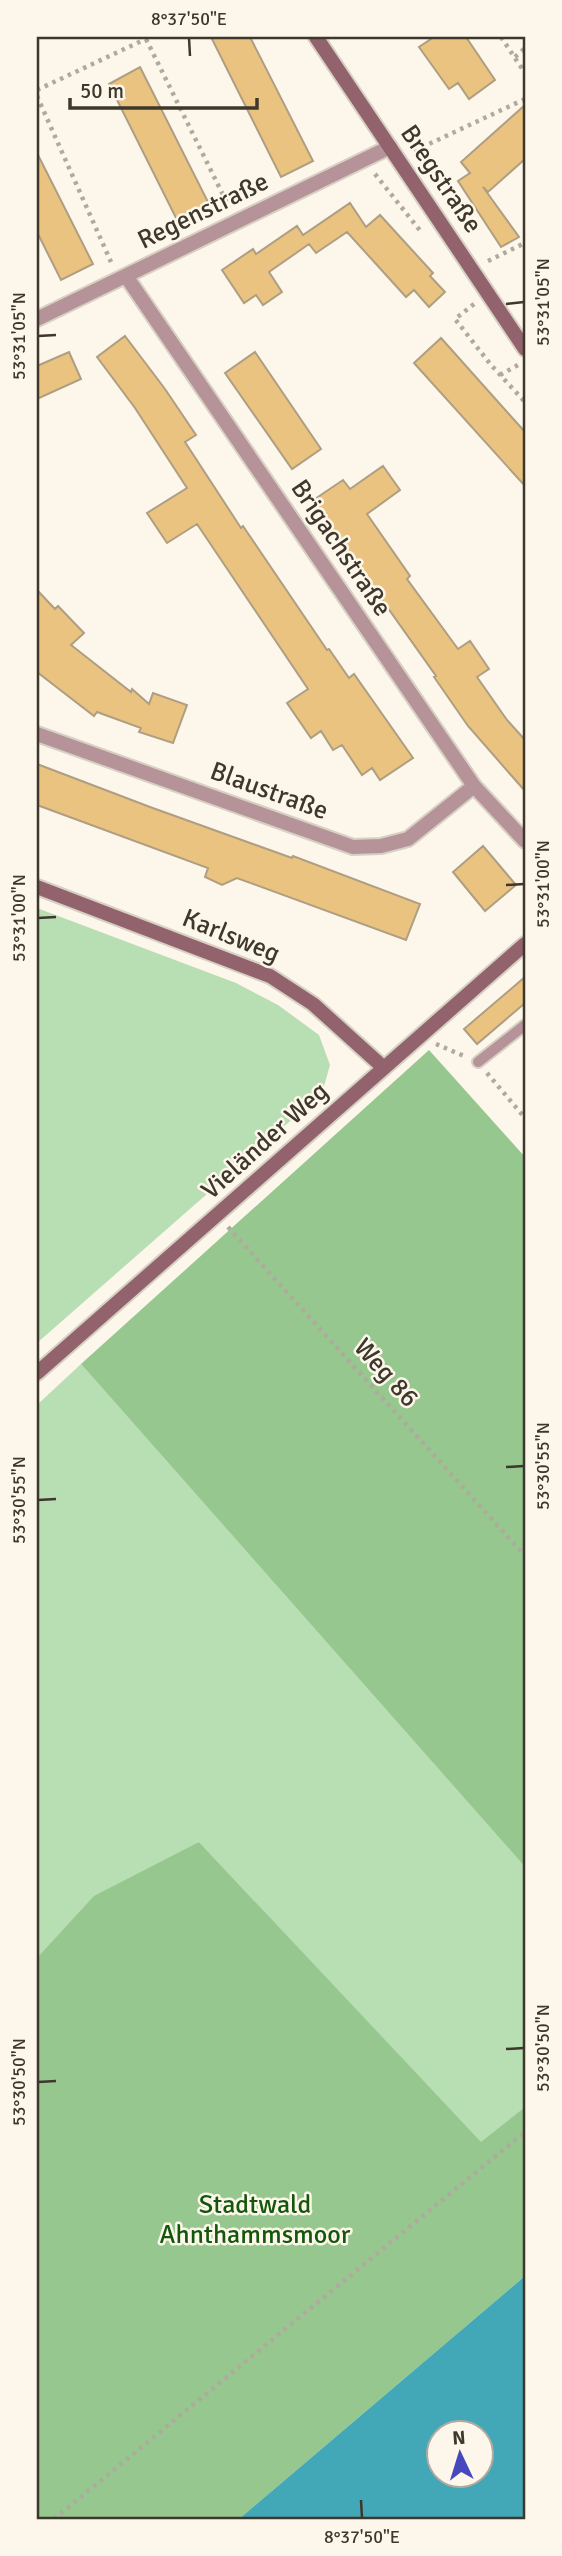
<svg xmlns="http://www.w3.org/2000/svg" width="562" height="2556" font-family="Signika,sans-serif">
<rect width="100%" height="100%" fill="#fdf6ea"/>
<!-- green -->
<path fill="#b8deb3" d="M 37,908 L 236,983 L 278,1005 L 319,1035 L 330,1065 L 322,1093 L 37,1343 Z
M 81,1364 L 525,1867 L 525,2107 L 481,2143 L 199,1842 L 37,1958 L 37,1405 Z"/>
<!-- forest -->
<path fill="#95c78f" d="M 429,1050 L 525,1157 L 525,1867 L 81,1364 Z
M 199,1842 L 481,2142 L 525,2107 L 525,2276 L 239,2519 L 37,2519 L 37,1958 L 94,1896 Z"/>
<!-- water -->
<path fill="#42a7b7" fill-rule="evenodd" d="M 525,2276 L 525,2519 L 239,2519 ZM 440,2434 L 482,2434 L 482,2476 L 440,2476 Z"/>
<!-- building -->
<path fill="#eac381" stroke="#ae9e82" stroke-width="2" d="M 211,37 L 250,37 L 313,161 L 281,177 Z
M 434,37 L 466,37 L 495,80 L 469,99 L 458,83 L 449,89 L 419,47 Z
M 140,67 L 211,208 L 179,224 L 109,84 Z
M 525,105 L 525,159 L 488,192 L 483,187 L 519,237 L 501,247 L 458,181 L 470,173 L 461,162 Z
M 37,153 L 93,264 L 61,280 L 37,232 Z
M 350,203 L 366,227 L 380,215 L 433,273 L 430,276 L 445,292 L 429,307 L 414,290 L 406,297 L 347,232 L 316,253 L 309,244 L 269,272 L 282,292 L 263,305 L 256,295 L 244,303 L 222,270 L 253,249 L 256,254 L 297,226 L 303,235 Z
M 125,336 L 165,389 L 196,435 L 185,442 L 241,528 L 243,526 L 327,650 L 329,649 L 349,678 L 354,674 L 413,758 L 380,780 L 372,768 L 362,775 L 342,745 L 333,750 L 321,731 L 311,738 L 287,703 L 308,689 L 197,524 L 167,543 L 147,513 L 187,488 L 135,408 L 97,357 Z
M 441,338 L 525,432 L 525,486 L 414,363 Z
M 69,352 L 81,379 L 37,399 L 37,366 Z
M 255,352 L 321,449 L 292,469 L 225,373 Z
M 383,466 L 400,490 L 367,514 L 410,576 L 407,579 L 458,649 L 470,641 L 489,669 L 477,677 L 507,720 L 525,740 L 525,791 L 468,726 L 434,677 L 436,676 L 312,501 L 343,480 L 350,489 Z
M 37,590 L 55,609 L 58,606 L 84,633 L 71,645 L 131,692 L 132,689 L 149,704 L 153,693 L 187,705 L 173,743 L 139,732 L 141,728 L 97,712 L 94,716 L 37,672 Z
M 37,764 L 150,807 L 292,858 L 293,856 L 420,904 L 406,940 L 237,878 L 222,885 L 205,877 L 208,868 L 37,805 Z
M 483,846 L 516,885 L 485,911 L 453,872 Z
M 525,977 L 525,1003 L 477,1044 L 464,1029 Z"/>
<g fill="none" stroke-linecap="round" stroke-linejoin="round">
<!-- lane casing -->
<g stroke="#d7d0c4" stroke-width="14">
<path id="lane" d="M 478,1062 L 525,1025"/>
</g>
<!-- street casing -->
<g stroke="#d7d0c4" stroke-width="18">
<path id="street" d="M 126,276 L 474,786 L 525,841
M 37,319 L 390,147
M 37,734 L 353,847 L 381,846 L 408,839 L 474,786"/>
</g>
<!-- secondary casing -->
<g stroke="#d7d0c4" stroke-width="18">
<path id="secondary" d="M 316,37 L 525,349
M 37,887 L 270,976 L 313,1004 L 384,1068
M 37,1373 L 525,944"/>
</g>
<!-- path -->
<path stroke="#b0a99d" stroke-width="4.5" stroke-dasharray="3.5 5" stroke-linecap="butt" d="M 501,37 L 525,73
M 146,39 L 229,207
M 515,57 L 525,48
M 37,90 L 150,37
M 37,96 L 111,262
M 414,151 L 525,99
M 375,174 L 422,233
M 488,261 L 525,243
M 474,304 L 455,319 L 491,365 L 525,402
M 500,375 L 518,365
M 436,1044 L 464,1056
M 487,1073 L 525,1118
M 228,1227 L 525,1556
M 54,2519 L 525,2132"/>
<!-- lane -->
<use href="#lane" stroke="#b59399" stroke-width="10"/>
<!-- street -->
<use href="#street" stroke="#b59399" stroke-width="14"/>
<!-- secondary -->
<use href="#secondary" stroke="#93636d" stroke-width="14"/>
</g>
<!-- ticks -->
<path fill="none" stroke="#3e372c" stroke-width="2.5" d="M 189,38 L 190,56M 506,304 L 524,302M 38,336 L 56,335M 506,885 L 524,884M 38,918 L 56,917M 506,1467 L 524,1466M 38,1500 L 56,1499M 506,2049 L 524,2048M 38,2082 L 56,2081M 361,2500 L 362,2518"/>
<g text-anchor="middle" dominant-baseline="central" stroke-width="5" stroke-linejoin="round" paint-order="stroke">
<!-- street labels -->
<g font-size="26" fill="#3e372c" stroke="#fdf6ea">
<text transform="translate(441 179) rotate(56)">Bregstraße</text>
<text transform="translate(203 211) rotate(-26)">Regenstraße</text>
<text transform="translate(341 548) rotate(56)">Brigachstraße</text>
<text transform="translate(269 791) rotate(20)">Blaustraße</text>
<text transform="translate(231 936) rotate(22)">Karlsweg</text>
<text transform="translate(265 1141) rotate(-42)">Vieländer Weg</text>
<text transform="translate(386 1373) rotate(48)">Weg 86</text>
</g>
<!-- park labels -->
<g font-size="26" fill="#12570c" stroke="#fdf6ea">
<text x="255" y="2205">Stadtwald<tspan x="255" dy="30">Ahnthammsmoor</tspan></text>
</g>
</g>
<!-- border -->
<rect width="562" height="2556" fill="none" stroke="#fdf6ea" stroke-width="77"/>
<!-- north arrow -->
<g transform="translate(460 2454) rotate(356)"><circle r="33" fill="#fdf6ea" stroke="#b1aa9e" stroke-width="2"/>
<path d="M0-5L12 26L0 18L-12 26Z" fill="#4649be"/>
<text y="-10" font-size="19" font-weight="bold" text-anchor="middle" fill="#3e372c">N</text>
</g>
<!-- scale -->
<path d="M70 98v10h187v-10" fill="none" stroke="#3e372c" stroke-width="3.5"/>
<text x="80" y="98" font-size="21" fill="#3e372c" stroke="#fdf6ea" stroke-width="5" paint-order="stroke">50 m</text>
<rect x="38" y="38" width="486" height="2480" fill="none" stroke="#3e372c" stroke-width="2.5"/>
<g font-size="18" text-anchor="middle" fill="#3e372c">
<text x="189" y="25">8°37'50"E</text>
<text transform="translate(543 302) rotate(-90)" y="6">53°31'05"N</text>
<text transform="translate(19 336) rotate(-90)" y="6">53°31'05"N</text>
<text transform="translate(543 884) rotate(-90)" y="6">53°31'00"N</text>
<text transform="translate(19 918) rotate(-90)" y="6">53°31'00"N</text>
<text transform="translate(543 1466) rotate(-90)" y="6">53°30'55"N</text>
<text transform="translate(19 1500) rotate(-90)" y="6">53°30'55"N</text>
<text transform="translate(543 2048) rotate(-90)" y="6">53°30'50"N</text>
<text transform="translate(19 2082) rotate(-90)" y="6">53°30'50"N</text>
<text x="362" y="2543">8°37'50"E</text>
</g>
</svg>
